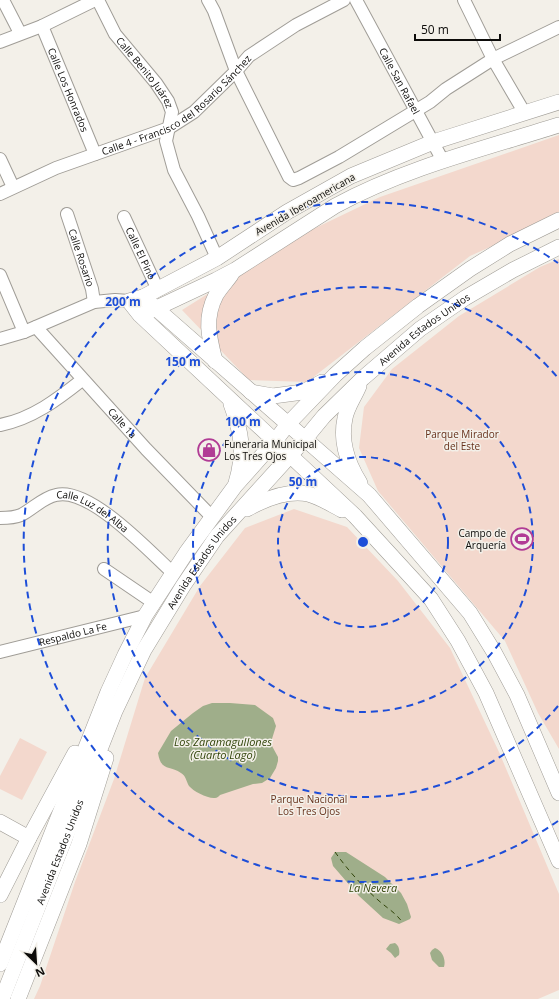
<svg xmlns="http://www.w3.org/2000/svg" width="559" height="999" font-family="'Open Sans',sans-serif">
<rect width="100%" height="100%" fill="#f3f0e9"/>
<!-- green -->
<path fill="#f3d8cd" d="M 559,135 L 559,216 L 470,256 L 307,382 L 249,380 L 182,310 L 307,232 L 380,197 Z
M 559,259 L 559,749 L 538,713 L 505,641 L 378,491 L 359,448 L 364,407 L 392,369 L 459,316 L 540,267 Z
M 294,509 L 347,527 L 398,581 L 450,648 L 499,752 L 559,894 L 559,990 L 538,999 L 34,999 L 40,986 L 75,882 L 114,779 L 145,678 L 200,586 L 245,528 Z
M 20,738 L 47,752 L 22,800 L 0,789 L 0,776 Z"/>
<!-- water -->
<path fill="#9fae8a" d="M 212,703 L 230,703 L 255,705 L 273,718 L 276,726 L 271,742 L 272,746 L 278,757 L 278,761 L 276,768 L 270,778 L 262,783 L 253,784 L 220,795 C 219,796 217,798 215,798 C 208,799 193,791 189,786 C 186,781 186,776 181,773 C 170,765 161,772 158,753 L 171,731 L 193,713 L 203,706 Z
M 335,852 L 346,852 L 385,877 L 401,893 L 407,904 L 411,917 L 410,919 L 399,924 L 383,918 L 359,896 L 333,866 L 331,858 Z
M 395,943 C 399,946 400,950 399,955 L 395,958 L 391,953 L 386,949 L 390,944 Z
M 435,948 C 443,951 446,960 444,967 L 439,967 L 432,960 L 430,953 L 432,950 Z"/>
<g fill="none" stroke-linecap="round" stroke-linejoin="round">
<!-- ferry -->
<path stroke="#314409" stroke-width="1" stroke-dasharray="5 4" stroke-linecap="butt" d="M 335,852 C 347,869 362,886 378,900 C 388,909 395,912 403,923"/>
<!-- minor casing -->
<g stroke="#a09d97" stroke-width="14">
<g id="minor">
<path d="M 3,0 L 20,33"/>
<path id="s1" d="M 98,0 L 115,34 L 156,83 L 168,101 L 172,112 L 166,141 L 174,170 L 198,216 L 217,258"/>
<path d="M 208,0 L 214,11 L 236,71 L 289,177 L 293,180 L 299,178 L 339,157 L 430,102 L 446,89 L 493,59 L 559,27"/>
<path id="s2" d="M 356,0 L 443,161"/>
<path d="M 464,0 L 493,59 L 524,112"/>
<path id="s3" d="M 42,26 L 95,154"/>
<path d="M 0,42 L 42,26 L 95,0"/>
<path d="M 0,159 L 13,187"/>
<path id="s4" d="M 0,194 L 56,168 L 169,128 L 194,112 L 236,71 L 249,56 L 296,25 L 344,0"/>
<path id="s5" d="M 67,214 L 92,289 L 94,302"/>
<path id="s6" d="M 124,217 L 158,290"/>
<path d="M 0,275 L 24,332"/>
<path id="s7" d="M 36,327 L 146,449 L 212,517"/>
<path d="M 0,339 L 24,332 L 94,302 L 115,300 L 129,301"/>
<path d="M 0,425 C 32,419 58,399 82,380"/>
<path id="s8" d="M 0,518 C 7,518 14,518 21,515 C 33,509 42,498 56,495 C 89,486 150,552 173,573"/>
<path d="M 104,569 L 154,603"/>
<path id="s9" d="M 0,652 L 145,616"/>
</g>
</g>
<!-- tertiary casing -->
<g stroke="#a09d97" stroke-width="16">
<g id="tertiary">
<path d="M 559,102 L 433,142 L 351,176 L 287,212 L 217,258 L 143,297 L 129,301 L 140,315 L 355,516 L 431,599 L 458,641 L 486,693 L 559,861"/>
<path d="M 143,297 L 369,495 L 470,613 L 494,652 L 517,695 L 559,793"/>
<path d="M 148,312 L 216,280 L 235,270 L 335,206 C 405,168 483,149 559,125"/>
<path d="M 215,361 C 209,337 204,318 216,295 C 220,288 226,282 231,275"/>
<path d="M 359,386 C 355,396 347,407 345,418 C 340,441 348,464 360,483"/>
<path d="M 251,392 L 273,396 L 303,392 L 322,382"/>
<path d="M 231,404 C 242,433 245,453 236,483"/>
<path d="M 247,509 C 265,499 287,490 308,494 C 320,497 332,505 342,510"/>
<path d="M 0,822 L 29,838"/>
<path d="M 0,895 L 29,838 L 75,753"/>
<path d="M 0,964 L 108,692 L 125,655 L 145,616 L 186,553 L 235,486 L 275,441 L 288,424 L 335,375 L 365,348 L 418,306 L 470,269 L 510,244 L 559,220"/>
<path id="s10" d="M 2,999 L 115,711 L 144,650 L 183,586 L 217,536 L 305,439 L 324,416 L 363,378 L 420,329 L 465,298 L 513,270 L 559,247"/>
<path d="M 18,999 L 79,844 L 106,758"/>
</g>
</g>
<!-- minor -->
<use href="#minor" stroke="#fff" stroke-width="12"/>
<!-- tertiary -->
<use href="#tertiary" stroke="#fff" stroke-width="15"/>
</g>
<!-- distance rings -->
<g fill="none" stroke="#1d4ed8" stroke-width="2" stroke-dasharray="7 5">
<circle cx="363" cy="542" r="85"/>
<circle cx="363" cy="542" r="170"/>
<path d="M558 706A255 255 0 1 1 558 378"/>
<path d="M558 821A340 340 0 1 1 558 263"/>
</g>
<!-- icons -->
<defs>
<g id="shop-ring" transform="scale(1.15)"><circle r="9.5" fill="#f3f0e9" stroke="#b13c95" stroke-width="1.5"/><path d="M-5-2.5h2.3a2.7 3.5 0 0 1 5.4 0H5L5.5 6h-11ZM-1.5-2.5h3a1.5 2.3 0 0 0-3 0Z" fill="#b13c95"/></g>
<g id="stadium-ring" transform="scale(1.15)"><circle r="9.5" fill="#f3f0e9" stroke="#b13c95" stroke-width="1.5"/><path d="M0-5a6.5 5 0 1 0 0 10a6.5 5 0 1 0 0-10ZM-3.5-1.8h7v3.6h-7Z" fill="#b13c95"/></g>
</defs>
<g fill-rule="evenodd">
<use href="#shop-ring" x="209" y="450"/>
<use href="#stadium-ring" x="522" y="539"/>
</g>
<g text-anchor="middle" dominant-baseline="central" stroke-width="3" stroke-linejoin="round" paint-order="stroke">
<!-- street labels -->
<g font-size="10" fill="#0d0c0a" stroke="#f3f0e9">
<text stroke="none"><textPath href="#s1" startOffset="87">Calle Benito Juárez</textPath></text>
<text stroke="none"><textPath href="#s2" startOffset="92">Calle San Rafael</textPath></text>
<text stroke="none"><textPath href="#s3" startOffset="69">Calle Los Honrados</textPath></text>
<text stroke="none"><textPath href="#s4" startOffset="200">Calle 4 - Francisco del Rosario Sánchez</textPath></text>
<text transform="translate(305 204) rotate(-30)">Avenida Iberoamericana</text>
<text stroke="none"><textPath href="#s6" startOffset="40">Calle El Pino</textPath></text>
<text stroke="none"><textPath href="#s5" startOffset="46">Calle Rosario</textPath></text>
<text stroke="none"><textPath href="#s10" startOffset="806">Avenida Estados Unidos</textPath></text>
<text stroke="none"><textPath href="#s7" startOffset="129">Calle 1a</textPath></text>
<text stroke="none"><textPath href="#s8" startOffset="103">Calle Luz del Alba</textPath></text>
<text stroke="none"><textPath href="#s10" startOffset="482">Avenida Estados Unidos</textPath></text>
<text stroke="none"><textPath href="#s9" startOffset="75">Respaldo La Fe</textPath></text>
<text stroke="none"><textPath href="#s10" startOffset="158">Avenida Estados Unidos</textPath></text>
</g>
<!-- park labels -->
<g font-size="10" fill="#67311b" stroke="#f3f0e9">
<text x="462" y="434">Parque Mirador<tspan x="462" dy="12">del Este</tspan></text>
<text x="309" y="799">Parque Nacional<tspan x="309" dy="12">Los Tres Ojos</tspan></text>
</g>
<!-- poi labels -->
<g font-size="10" fill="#0d0c0a" stroke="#f3f0e9" text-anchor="start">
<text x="224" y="444">Funeraria Municipal<tspan x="224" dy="12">Los Tres Ojos</tspan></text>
<text x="506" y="533" text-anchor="end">Campo de<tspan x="506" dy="12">Arquería</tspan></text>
</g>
<!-- water labels -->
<g font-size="11" font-style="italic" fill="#314409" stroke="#f3f0e9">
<text x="223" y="741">Los Zaramagullones<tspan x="223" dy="13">(Cuarto Lago)</tspan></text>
<text x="373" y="887">La Nevera</text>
</g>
</g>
<circle cx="363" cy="542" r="6" fill="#1d4ed8" stroke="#f3f0e9" stroke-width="2"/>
<g font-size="12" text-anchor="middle" font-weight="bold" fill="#1d4ed8" stroke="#f3f0e9" stroke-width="3" stroke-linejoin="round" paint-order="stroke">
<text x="123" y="306">200 m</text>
<text x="183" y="366">150 m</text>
<text x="243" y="426">100 m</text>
<text x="303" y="486">50 m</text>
</g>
<!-- north arrow -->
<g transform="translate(36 963) rotate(155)" stroke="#f3f0e9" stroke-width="3" paint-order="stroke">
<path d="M0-3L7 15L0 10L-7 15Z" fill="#0d0c0a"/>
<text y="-6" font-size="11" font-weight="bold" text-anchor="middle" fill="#0d0c0a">N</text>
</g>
<!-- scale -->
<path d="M415 34v6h85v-6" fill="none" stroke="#0d0c0a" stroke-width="2"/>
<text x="421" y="34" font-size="12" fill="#0d0c0a" stroke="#f3f0e9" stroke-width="3" paint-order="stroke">50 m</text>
</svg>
